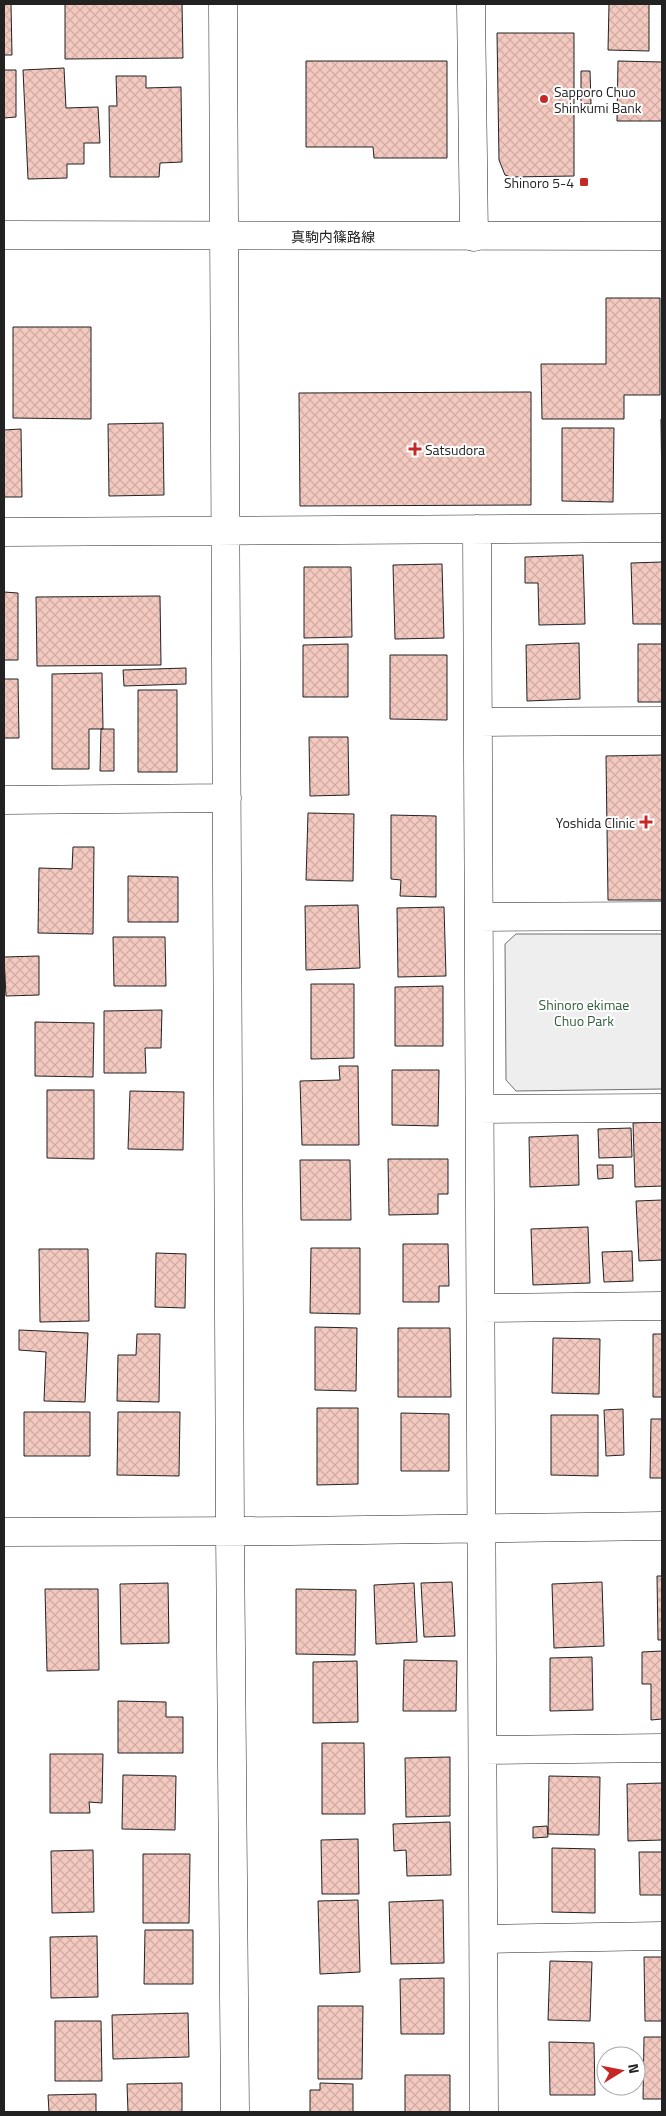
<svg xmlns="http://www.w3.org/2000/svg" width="666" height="2116" font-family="'Titillium Web','Noto Sans JP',sans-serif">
<defs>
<pattern id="building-cross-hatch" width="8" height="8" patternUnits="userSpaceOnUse" patternTransform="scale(1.25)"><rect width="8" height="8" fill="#f3c9c0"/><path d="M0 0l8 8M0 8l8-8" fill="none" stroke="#d0aca5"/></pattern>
</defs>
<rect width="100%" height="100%" fill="#fff"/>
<!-- green -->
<path fill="#eee" stroke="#6f6f6f" d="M 516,934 L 662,934 L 662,1089 L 516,1091 L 506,1080 L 505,944 Z"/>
<!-- building -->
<path fill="url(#building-cross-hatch)" stroke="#222" d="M 4,4 L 11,4 L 12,55 L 4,55 Z
M 65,4 L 182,4 L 183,58 L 65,59 Z
M 609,4 L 649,4 L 649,51 L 608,50 Z
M 497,33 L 574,33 L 574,176 L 511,177 L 505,175 L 499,160 Z
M 306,61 L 447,61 L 447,158 L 374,158 L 373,147 L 306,147 Z
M 618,61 L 662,62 L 662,121 L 617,121 Z
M 64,68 L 66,108 L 98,107 L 100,143 L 84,143 L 84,164 L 67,164 L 67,178 L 28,179 L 23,70 Z
M 4,70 L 16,70 L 16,117 L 4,118 Z
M 581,71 L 590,71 L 591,104 L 581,104 Z
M 116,76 L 146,76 L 146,88 L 181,87 L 182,162 L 160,163 L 159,177 L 110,177 L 109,106 L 117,106 Z
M 606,298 L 660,298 L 660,395 L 624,395 L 624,419 L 542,419 L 541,364 L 606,364 Z
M 13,327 L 91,327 L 91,419 L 13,418 Z
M 531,392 L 531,505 L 300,506 L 299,393 Z
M 661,419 L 662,419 L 662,494 Z
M 163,423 L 164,495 L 109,496 L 108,424 Z
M 562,428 L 614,428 L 613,502 L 562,501 Z
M 21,429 L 22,497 L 4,497 L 4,430 Z
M 583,555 L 585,624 L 539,625 L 538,583 L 525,583 L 525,557 Z
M 662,562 L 662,624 L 633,624 L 631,563 Z
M 442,564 L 444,638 L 395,639 L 393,565 Z
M 304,567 L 351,567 L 352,637 L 304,638 Z
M 4,592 L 18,593 L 18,660 L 4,660 Z
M 160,596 L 161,665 L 37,666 L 36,597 Z
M 579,643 L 580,699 L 527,701 L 526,645 Z
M 348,644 L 348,697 L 303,697 L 303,645 Z
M 638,644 L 662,644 L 662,702 L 638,702 Z
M 390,655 L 447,655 L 447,720 L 390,719 Z
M 186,668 L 186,684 L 124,686 L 123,670 Z
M 102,673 L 103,729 L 89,729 L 89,769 L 52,769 L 52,674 Z
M 4,679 L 18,679 L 19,738 L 4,738 Z
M 138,690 L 177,690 L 177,772 L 138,772 Z
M 101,729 L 114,729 L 114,771 L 100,771 Z
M 309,737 L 348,737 L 349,795 L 310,796 Z
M 662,755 L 662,900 L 608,900 L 606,756 Z
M 308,813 L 354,814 L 353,881 L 306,880 Z
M 391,815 L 436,816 L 436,897 L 400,896 L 401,880 L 391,879 Z
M 73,847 L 94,847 L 93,934 L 38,933 L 39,868 L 72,869 Z
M 128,876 L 178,877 L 178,922 L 128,922 Z
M 358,905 L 360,968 L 306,970 L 305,906 Z
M 444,907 L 446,976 L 398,977 L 397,908 Z
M 113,937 L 165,937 L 166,986 L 114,986 Z
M 39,956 L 39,995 L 6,996 L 4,957 Z
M 311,984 L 354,984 L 354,1058 L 311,1059 Z
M 443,986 L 443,1046 L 395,1046 L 395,987 Z
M 162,1010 L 161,1048 L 145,1048 L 146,1073 L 104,1073 L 104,1011 Z
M 35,1022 L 94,1023 L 93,1077 L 35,1076 Z
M 339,1066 L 358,1066 L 359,1145 L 302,1145 L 300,1081 L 340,1080 Z
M 392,1070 L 439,1070 L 438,1126 L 392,1125 Z
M 47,1090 L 94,1090 L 94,1159 L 47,1158 Z
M 130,1091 L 184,1092 L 183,1150 L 128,1149 Z
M 662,1122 L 662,1186 L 635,1187 L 633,1123 Z
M 631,1128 L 632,1157 L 599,1158 L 598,1129 Z
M 578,1135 L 579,1185 L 530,1187 L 529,1137 Z
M 388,1159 L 448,1159 L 448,1194 L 438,1194 L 438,1214 L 389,1215 Z
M 300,1160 L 350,1160 L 351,1220 L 301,1220 Z
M 597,1165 L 613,1165 L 613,1178 L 598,1179 Z
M 662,1200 L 662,1260 L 639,1261 L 636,1201 Z
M 588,1227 L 590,1283 L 533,1285 L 531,1229 Z
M 403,1244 L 448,1244 L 449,1286 L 439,1286 L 439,1302 L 403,1302 Z
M 311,1248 L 360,1248 L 360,1314 L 310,1313 Z
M 39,1249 L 88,1249 L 89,1321 L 40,1322 Z
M 632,1251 L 633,1281 L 604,1282 L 602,1252 Z
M 156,1253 L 186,1254 L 185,1308 L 155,1307 Z
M 315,1327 L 357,1328 L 356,1391 L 315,1390 Z
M 398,1328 L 450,1328 L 451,1397 L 398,1397 Z
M 19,1330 L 88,1333 L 85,1402 L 44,1401 L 46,1352 L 19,1350 Z
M 137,1334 L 160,1334 L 159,1402 L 117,1401 L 118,1355 L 136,1355 Z
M 653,1334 L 662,1334 L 662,1397 L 653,1397 Z
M 553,1338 L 600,1339 L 599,1394 L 552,1393 Z
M 317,1408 L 358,1408 L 358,1484 L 317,1485 Z
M 623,1409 L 624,1455 L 606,1456 L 604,1410 Z
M 24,1412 L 90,1412 L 90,1456 L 24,1456 Z
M 118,1412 L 180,1412 L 179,1476 L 117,1475 Z
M 401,1413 L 449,1414 L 449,1471 L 401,1471 Z
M 551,1415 L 598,1415 L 598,1476 L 551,1475 Z
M 651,1419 L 662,1419 L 662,1478 L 650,1478 Z
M 657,1576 L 662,1576 L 662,1640 L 658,1640 Z
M 452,1582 L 455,1636 L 424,1637 L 421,1583 Z
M 602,1582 L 604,1646 L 554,1648 L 552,1584 Z
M 168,1583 L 169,1643 L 121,1644 L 120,1584 Z
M 414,1583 L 417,1642 L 376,1644 L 374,1585 Z
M 45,1589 L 98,1589 L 99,1670 L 47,1671 Z
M 296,1589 L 356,1590 L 355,1655 L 296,1654 Z
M 662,1651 L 662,1719 L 651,1720 L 651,1684 L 642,1684 L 642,1652 Z
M 592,1657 L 593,1710 L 550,1711 L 550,1658 Z
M 404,1660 L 457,1661 L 456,1711 L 403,1711 Z
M 357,1661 L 358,1722 L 313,1723 L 313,1662 Z
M 118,1701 L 166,1702 L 166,1717 L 183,1717 L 183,1753 L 118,1753 Z
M 322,1743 L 364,1743 L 365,1814 L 322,1814 Z
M 50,1754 L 103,1754 L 102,1803 L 89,1802 L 90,1813 L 50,1813 Z
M 450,1757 L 450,1816 L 406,1817 L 405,1758 Z
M 123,1775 L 176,1776 L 175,1830 L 122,1829 Z
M 549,1776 L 600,1777 L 599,1835 L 548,1834 Z
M 662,1783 L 662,1840 L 628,1841 L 627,1784 Z
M 450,1822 L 451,1875 L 407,1876 L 406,1850 L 394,1851 L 393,1824 Z
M 547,1826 L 548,1837 L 533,1838 L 533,1827 Z
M 358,1839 L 359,1894 L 322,1894 L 321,1840 Z
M 552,1848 L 595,1849 L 595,1913 L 552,1912 Z
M 93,1850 L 94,1912 L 52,1913 L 51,1851 Z
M 639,1852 L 662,1852 L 662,1895 L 640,1895 Z
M 143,1854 L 190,1854 L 189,1923 L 143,1923 Z
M 358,1900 L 360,1972 L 320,1974 L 318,1901 Z
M 443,1900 L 444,1963 L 391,1964 L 389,1902 Z
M 145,1930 L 193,1930 L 193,1984 L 144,1984 Z
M 97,1936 L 98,1997 L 51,1998 L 50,1937 Z
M 644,1957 L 662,1957 L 662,2021 L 645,2021 Z
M 550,1961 L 592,1962 L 590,2021 L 548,2020 Z
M 444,1978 L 444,2034 L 401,2034 L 400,1979 Z
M 318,2006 L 363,2006 L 362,2079 L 318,2079 Z
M 188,2013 L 189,2057 L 113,2059 L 112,2015 Z
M 55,2021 L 101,2021 L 102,2081 L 55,2081 Z
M 644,2037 L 662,2037 L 662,2099 L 643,2099 Z
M 549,2042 L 594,2043 L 595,2095 L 550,2095 Z
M 405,2075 L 450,2075 L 450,2112 L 405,2112 Z
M 182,2083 L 182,2112 L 128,2112 L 127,2084 Z
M 320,2083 L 353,2084 L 353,2112 L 310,2112 L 310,2090 L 320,2090 Z
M 96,2094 L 96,2112 L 49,2112 L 48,2095 Z"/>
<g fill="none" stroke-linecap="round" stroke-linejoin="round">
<!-- minor casing -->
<g stroke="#222" stroke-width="29">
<path id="minor" d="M 223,4 L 230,1532 L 235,2112
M 471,4 L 474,237
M 477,529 L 484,2112
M 4,532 L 662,528
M 478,722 L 662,721
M 4,800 L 227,798
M 479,917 L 662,916
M 480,1109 L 662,1108
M 481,1308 L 662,1306
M 4,1532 L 292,1531 L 662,1526
M 483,1750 L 662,1748
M 484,1939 L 662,1936"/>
</g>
<!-- major casing -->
<g stroke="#222" stroke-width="29">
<path id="major" d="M 4,235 L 662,236"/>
</g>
<!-- minor -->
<use href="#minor" stroke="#fff" stroke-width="28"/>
<!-- major -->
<use href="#major" stroke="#fff" stroke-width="28"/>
</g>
<!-- markers -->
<g fill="#c62828" stroke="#fff" stroke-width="2">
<circle cx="544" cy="99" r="5"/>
<rect x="579" y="177" width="10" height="10" rx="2.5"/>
<path d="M412.5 441.5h5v5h5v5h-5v5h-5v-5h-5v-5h5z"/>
<path d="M643.5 814.5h5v5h5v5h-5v5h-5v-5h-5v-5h5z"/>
</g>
<g text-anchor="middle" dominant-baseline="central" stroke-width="4" stroke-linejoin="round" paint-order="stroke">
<!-- poi labels -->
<g font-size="14" fill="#222" stroke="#fff" text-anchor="start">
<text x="554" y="91">Sapporo Chuo<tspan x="554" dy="16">Shinkumi Bank</tspan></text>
<text x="574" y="182" text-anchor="end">Shinoro 5-4</text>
<text x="425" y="449">Satsudora</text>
<text x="635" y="822" text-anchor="end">Yoshida Clinic</text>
</g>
<!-- street labels -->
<g font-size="14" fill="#222" stroke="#fff">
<text x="333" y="236">真駒内篠路線</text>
</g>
<!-- park labels -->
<g font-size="14" fill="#2f5e38" stroke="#fff">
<text x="584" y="1004">Shinoro ekimae<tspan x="584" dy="16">Chuo Park</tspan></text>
</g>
</g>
<!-- border -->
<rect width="666" height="2116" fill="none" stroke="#222222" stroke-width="10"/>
<!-- north arrow -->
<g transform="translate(621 2071) rotate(80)"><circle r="24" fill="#ffffff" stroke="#a7a7a7"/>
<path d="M0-4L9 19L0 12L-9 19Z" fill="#c62828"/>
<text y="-8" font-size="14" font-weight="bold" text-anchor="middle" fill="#222222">N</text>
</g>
</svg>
